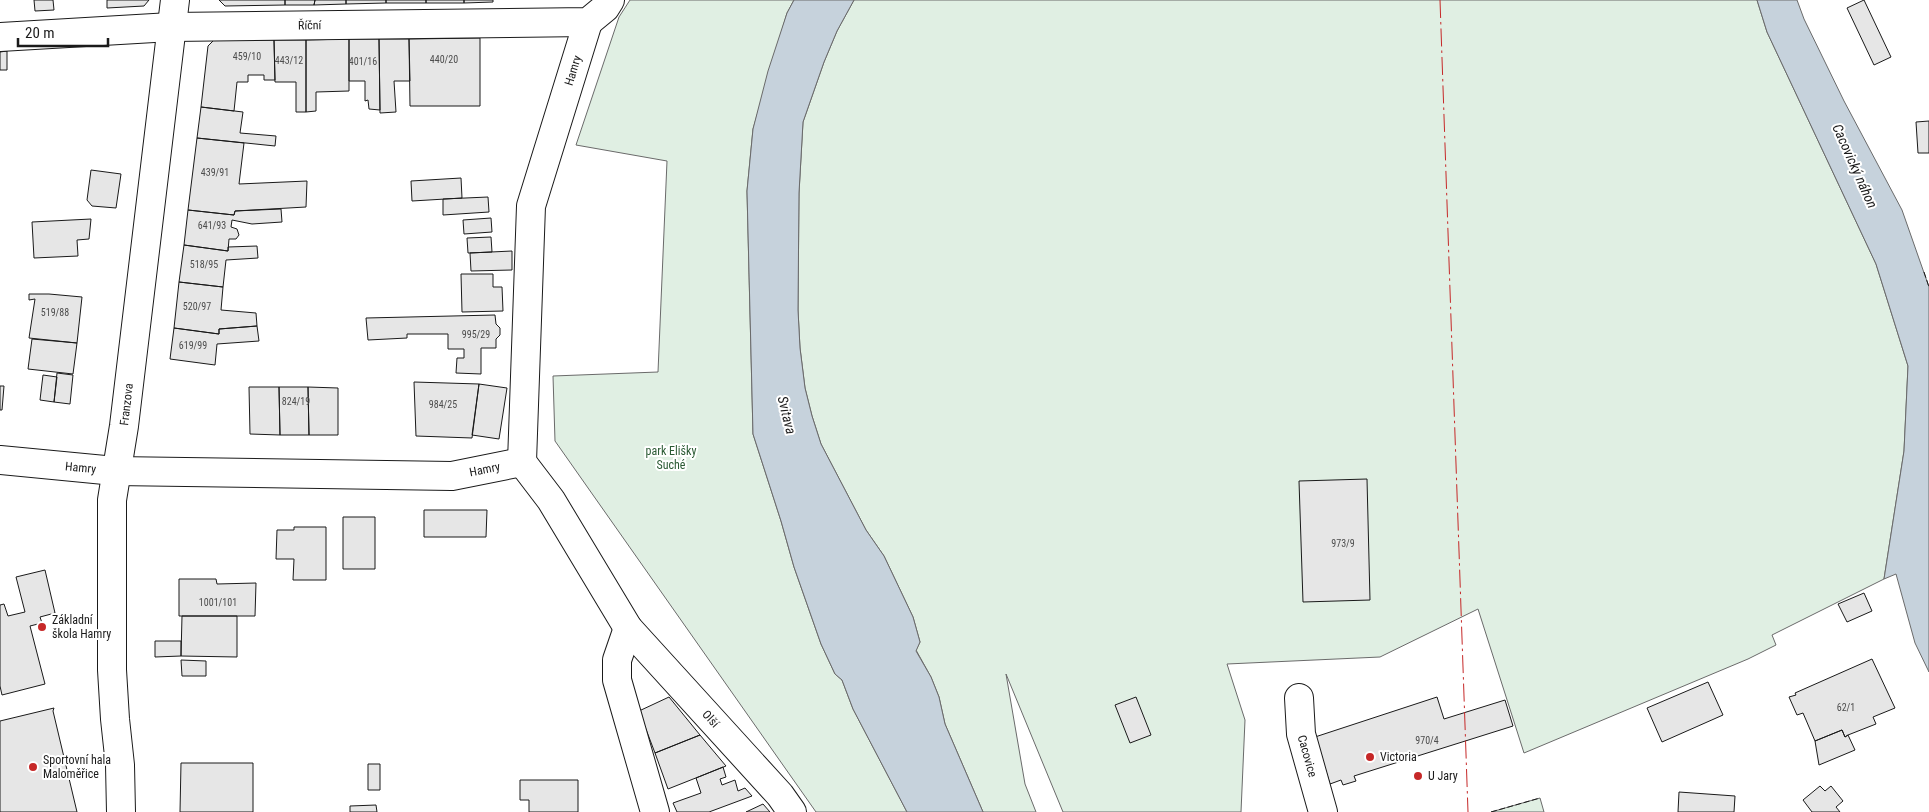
<svg xmlns="http://www.w3.org/2000/svg" width="1929" height="812" font-family="'Roboto Condensed',sans-serif">
<rect width="100%" height="100%" fill="#fff"/>
<!-- green -->
<path fill="#e0efe3" stroke="#6a6a6a" d="M 630,0 L 794,0 L 787,13 L 753,129 L 747,191 L 753,434 L 781,521 L 794,567 L 821,644 L 835,674 L 842,680 L 853,709 L 907,812 L 816,812 L 555,441 L 553,376 L 658,372 L 667,161 L 576,145 L 619,17 Z
M 854,0 L 1757,0 L 1767,32 L 1876,264 L 1908,366 L 1904,451 L 1884,579 L 1772,635 L 1776,645 L 1748,659 L 1524,753 L 1478,609 L 1380,657 L 1227,664 L 1245,720 L 1241,812 L 1063,812 L 1006,674 L 1025,784 L 1036,812 L 983,812 L 945,724 L 939,697 L 931,677 L 916,650 L 920,642 L 913,617 L 884,556 L 866,530 L 821,444 L 812,416 L 805,388 L 800,348 L 798,310 L 799,193 L 803,122 L 824,62 L 837,31 Z
M 1540,798 L 1544,812 L 1491,812 Z"/>
<!-- water -->
<path fill="#c6d2dc" stroke="#6a6a6a" d="M 794,0 L 854,0 L 837,31 L 824,62 L 803,122 L 799,193 L 798,310 L 800,348 L 805,388 L 812,416 L 821,444 L 866,530 L 884,556 L 913,617 L 920,642 L 916,651 L 931,677 L 939,697 L 945,724 L 983,812 L 907,812 L 853,709 L 842,680 L 835,674 L 821,644 L 794,567 L 781,521 L 753,434 L 747,191 L 753,129 L 768,71 L 787,13 Z
M 1757,0 L 1797,0 L 1804,19 L 1844,101 L 1902,210 L 1929,287 L 1929,672 L 1915,643 L 1896,574 L 1884,579 L 1904,451 L 1908,366 L 1876,264 L 1767,32 Z"/>
<!-- building -->
<path fill="#e6e6e6" stroke="#1a1a1a" d="M 34,0 L 53,0 L 54,10 L 35,11 Z
M 107,0 L 149,0 L 144,6 L 107,8 Z
M 219,0 L 285,0 L 285,5 L 225,6 Z
M 285,0 L 315,0 L 314,5 L 285,5 Z
M 315,0 L 346,0 L 346,4 L 314,5 Z
M 346,0 L 386,0 L 386,3 L 346,4 Z
M 386,0 L 426,0 L 426,3 L 386,3 Z
M 426,0 L 464,0 L 464,3 L 426,3 Z
M 464,0 L 493,0 L 493,2 L 464,3 Z
M 1864,0 L 1891,57 L 1874,65 L 1847,8 Z
M 480,38 L 480,106 L 410,106 L 409,39 Z
M 349,39 L 379,39 L 380,110 L 369,109 L 368,100 L 365,101 L 365,81 L 349,81 Z
M 349,39 L 349,91 L 316,92 L 316,111 L 306,112 L 306,40 Z
M 379,39 L 409,39 L 410,81 L 394,81 L 396,112 L 380,113 Z
M 214,40 L 274,40 L 275,80 L 264,80 L 264,75 L 248,75 L 248,82 L 237,82 L 234,111 L 201,107 L 208,46 Z
M 274,40 L 306,40 L 306,112 L 296,112 L 296,82 L 275,82 Z
M 7,51 L 7,70 L 0,70 L 0,52 Z
M 201,107 L 243,112 L 240,133 L 276,136 L 275,146 L 197,138 Z
M 1929,121 L 1929,153 L 1918,153 L 1916,122 Z
M 197,138 L 244,143 L 239,184 L 307,181 L 306,207 L 235,211 L 234,215 L 188,210 Z
M 91,170 L 121,174 L 116,208 L 92,206 L 87,200 Z
M 461,178 L 462,198 L 412,201 L 411,181 Z
M 488,197 L 489,212 L 443,215 L 443,199 Z
M 281,209 L 282,222 L 252,224 L 232,220 L 231,227 L 237,229 L 239,235 L 236,239 L 229,239 L 228,251 L 184,245 L 188,210 L 234,215 L 235,211 Z
M 491,218 L 492,232 L 464,234 L 463,220 Z
M 91,219 L 89,239 L 77,240 L 78,256 L 34,258 L 32,222 Z
M 491,237 L 492,252 L 468,253 L 467,238 Z
M 184,245 L 228,251 L 228,247 L 257,246 L 258,258 L 226,260 L 223,287 L 179,282 Z
M 512,251 L 512,270 L 471,271 L 470,253 Z
M 461,274 L 493,274 L 493,287 L 502,287 L 503,311 L 462,312 Z
M 179,282 L 223,287 L 221,310 L 256,313 L 257,326 L 219,329 L 219,334 L 174,328 Z
M 29,294 L 49,294 L 82,297 L 77,343 L 29,338 L 35,299 L 29,300 Z
M 495,315 L 496,324 L 500,328 L 500,335 L 496,339 L 496,348 L 481,348 L 481,374 L 456,373 L 457,358 L 464,358 L 464,349 L 448,349 L 448,334 L 407,334 L 407,338 L 368,340 L 366,318 Z
M 257,326 L 259,341 L 217,344 L 215,365 L 170,359 L 174,328 L 219,334 L 219,329 Z
M 32,339 L 77,343 L 73,374 L 28,369 Z
M 57,373 L 73,375 L 70,404 L 54,402 Z
M 43,375 L 57,377 L 54,402 L 40,400 Z
M 414,382 L 479,384 L 472,438 L 416,436 Z
M 479,384 L 507,388 L 499,439 L 472,435 Z
M 0,386 L 4,386 L 2,410 L 0,410 Z
M 249,387 L 279,387 L 280,435 L 250,434 Z
M 279,387 L 308,387 L 309,435 L 280,435 Z
M 308,387 L 338,388 L 338,435 L 309,435 Z
M 1367,479 L 1370,600 L 1303,602 L 1299,481 Z
M 424,510 L 487,510 L 486,537 L 424,537 Z
M 343,517 L 375,517 L 375,569 L 343,569 Z
M 294,527 L 326,527 L 326,580 L 293,580 L 294,559 L 276,559 L 277,530 L 294,530 Z
M 45,570 L 55,613 L 40,617 L 42,623 L 30,626 L 45,684 L 2,695 L 0,686 L 0,605 L 4,604 L 8,616 L 25,612 L 16,577 Z
M 179,579 L 216,579 L 217,584 L 256,583 L 255,616 L 179,616 Z
M 1864,593 L 1872,611 L 1847,622 L 1838,604 Z
M 182,616 L 237,616 L 237,657 L 181,656 Z
M 155,641 L 181,641 L 181,656 L 155,657 Z
M 1872,659 L 1895,708 L 1873,717 L 1876,724 L 1848,735 L 1845,737 L 1842,730 L 1815,741 L 1803,713 L 1797,715 L 1789,697 L 1796,695 L 1795,693 Z
M 181,660 L 206,661 L 206,676 L 182,676 Z
M 1708,682 L 1723,715 L 1662,742 L 1647,708 Z
M 669,697 L 700,735 L 655,753 L 639,711 Z
M 1136,697 L 1151,735 L 1130,743 L 1115,705 Z
M 1437,697 L 1444,719 L 1505,700 L 1513,726 L 1354,776 L 1356,781 L 1343,785 L 1341,780 L 1330,784 L 1315,737 Z
M 54,708 L 53,711 L 77,812 L 0,812 L 0,721 Z
M 1842,730 L 1845,737 L 1848,735 L 1855,750 L 1819,765 L 1815,741 Z
M 700,735 L 726,766 L 668,789 L 655,753 Z
M 181,763 L 253,763 L 253,812 L 180,812 Z
M 368,764 L 380,764 L 380,790 L 368,790 Z
M 723,767 L 726,777 L 720,779 L 722,785 L 735,780 L 738,791 L 745,788 L 752,796 L 709,812 L 677,812 L 673,803 L 701,793 L 696,778 Z
M 520,780 L 578,780 L 578,812 L 529,812 L 529,800 L 520,800 Z
M 1820,786 L 1825,791 L 1831,786 L 1843,801 L 1836,807 L 1840,812 L 1812,812 L 1803,800 Z
M 1679,792 L 1735,796 L 1734,812 L 1678,812 Z
M 763,804 L 770,812 L 746,812 Z
M 376,805 L 377,812 L 350,812 L 350,806 Z"/>
<g fill="none" stroke-linecap="round" stroke-linejoin="round">
<!-- minor casing -->
<g stroke="#1a1a1a" stroke-width="30">
<g id="minor">
<path id="s1" d="M 0,37 L 171,27 L 588,22 L 605,8 L 610,0"/>
<path id="s2" d="M 0,460 L 115,471 L 452,476 L 522,462"/>
<path id="s3" d="M 522,462 L 531,206 L 588,22"/>
<path id="s4" d="M 522,462 L 551,500 L 628,628 L 780,795 L 792,812"/>
<path d="M 628,628 L 617,660 L 617,680 L 655,812"/>
<path id="s5" d="M 1299,698 L 1301,734 L 1323,812"/>
<path id="s6" d="M 121,812 L 120,765 L 115,719 L 112,670 L 112,500 L 124,426 L 175,0"/>
</g>
</g>
<!-- minor -->
<use href="#minor" stroke="#fff" stroke-width="28"/>
<!-- fence -->
<path stroke="#1a1a1a" stroke-width="1" stroke-dasharray="6 2.5" stroke-linecap="butt" d="M 1924,272 L 1929,287
M 1491,812 L 1540,798"/>
<!-- power -->
<path stroke="#c62828" stroke-width="1" stroke-dasharray="18 4 2.5 4" stroke-linecap="butt" d="M 1440,0 L 1468,812"/>
</g>
<!-- markers -->
<g fill="#c62828" stroke="#fff" stroke-width="2">
<circle cx="42" cy="627" r="5"/>
<circle cx="1370" cy="757" r="5"/>
<circle cx="33" cy="767" r="5"/>
<circle cx="1418" cy="776" r="5"/>
</g>
<g text-anchor="middle" dominant-baseline="central" stroke-width="4" stroke-linejoin="round" paint-order="stroke">
<!-- number labels -->
<g font-size="10" fill="#4d4d4d">
<text x="247" y="56">459/10</text>
<text x="444" y="59">440/20</text>
<text x="289" y="60">443/12</text>
<text x="363" y="61">401/16</text>
<text x="215" y="172">439/91</text>
<text x="212" y="225">641/93</text>
<text x="204" y="264">518/95</text>
<text x="197" y="306">520/97</text>
<text x="55" y="312">519/88</text>
<text x="476" y="334">995/29</text>
<text x="193" y="345">619/99</text>
<text x="296" y="401">824/19</text>
<text x="443" y="404">984/25</text>
<text x="1343" y="543">973/9</text>
<text x="218" y="602">1001/101</text>
<text x="1846" y="707">62/1</text>
<text x="1427" y="740">970/4</text>
</g>
<!-- street labels -->
<g font-size="12" fill="#1a1a1a" stroke="#fff">
<text stroke="none"><textPath href="#s1" startOffset="310">Říční</textPath></text>
<text stroke="none"><textPath href="#s3" startOffset="398">Hamry</textPath></text>
<text stroke="none"><textPath href="#s6" startOffset="409">Franzova</textPath></text>
<text stroke="none"><textPath href="#s2" startOffset="81">Hamry</textPath></text>
<text stroke="none"><textPath href="#s2" startOffset="486">Hamry</textPath></text>
<text stroke="none"><textPath href="#s4" startOffset="320">Olší</textPath></text>
<text stroke="none"><textPath href="#s5" startOffset="59">Cacovice</textPath></text>
</g>
<!-- park labels -->
<g font-size="12" fill="#2b5a34" stroke="#fff">
<text x="671" y="451">park Elišky<tspan x="671" dy="14">Suché</tspan></text>
</g>
<!-- poi labels -->
<g font-size="12" fill="#1a1a1a" stroke="#fff" text-anchor="start">
<text x="52" y="620">Základní<tspan x="52" dy="14">škola Hamry</tspan></text>
<text x="1380" y="757">Victoria</text>
<text x="43" y="760">Sportovní hala<tspan x="43" dy="14">Maloměřice</tspan></text>
<text x="1428" y="776">U Jary</text>
</g>
<!-- water labels -->
<g font-size="14" font-style="italic" fill="#1a1a1a" stroke="#fff">
<text transform="translate(1855 166) rotate(66)">Cacovický náhon</text>
<text transform="translate(787 415) rotate(76)">Svitava</text>
</g>
</g>
<!-- scale -->
<path d="M18 38v8h90v-8" fill="none" stroke="#1a1a1a" stroke-width="2.5"/>
<text x="25" y="38" font-size="15" fill="#1a1a1a" stroke="#ffffff" stroke-width="4" paint-order="stroke">20 m</text>
</svg>
